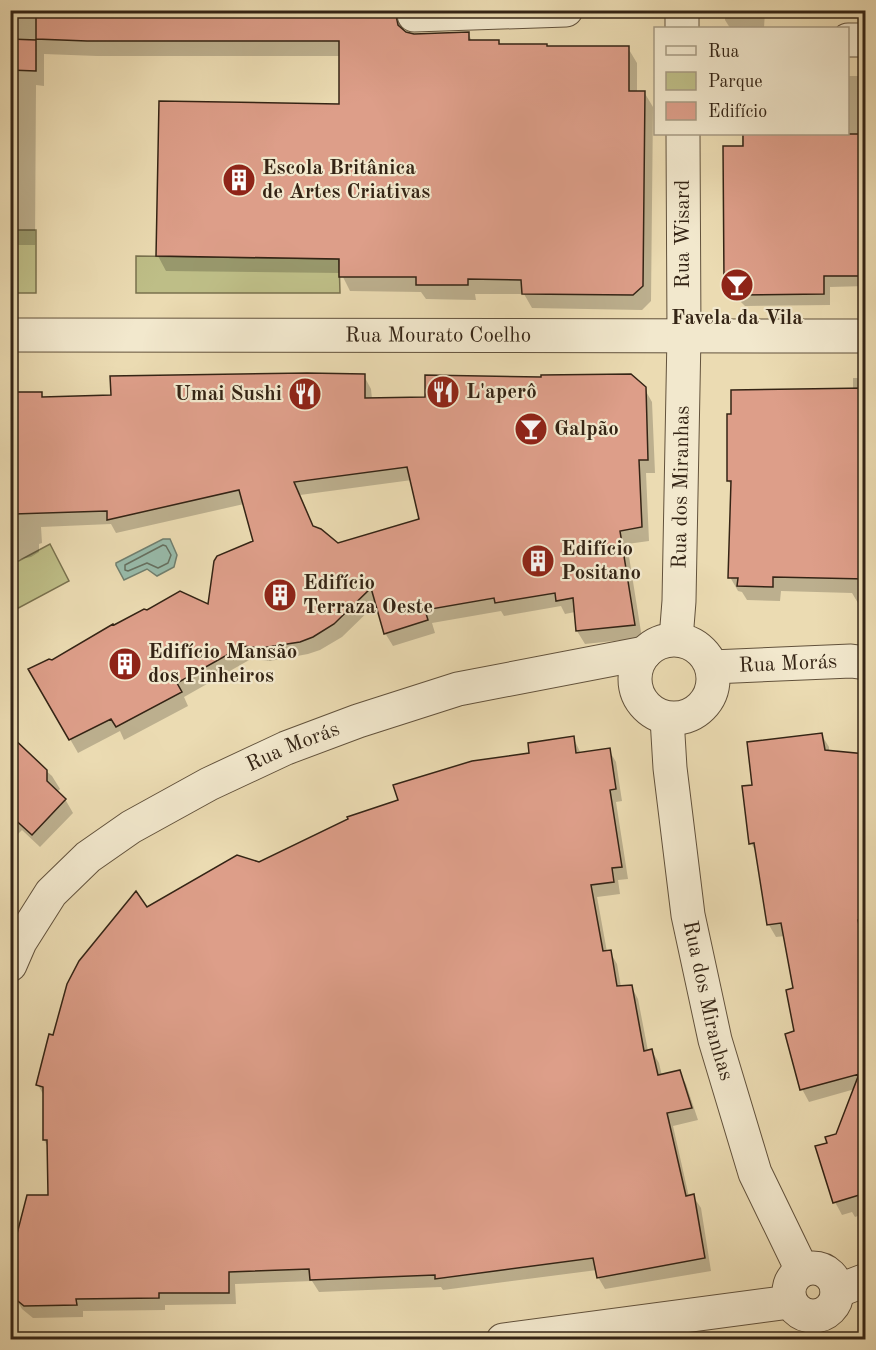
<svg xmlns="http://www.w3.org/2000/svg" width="876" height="1350" font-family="'Old Standard TT',serif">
<rect width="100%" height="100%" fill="#ebdbb2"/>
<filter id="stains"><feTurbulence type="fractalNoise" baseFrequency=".00333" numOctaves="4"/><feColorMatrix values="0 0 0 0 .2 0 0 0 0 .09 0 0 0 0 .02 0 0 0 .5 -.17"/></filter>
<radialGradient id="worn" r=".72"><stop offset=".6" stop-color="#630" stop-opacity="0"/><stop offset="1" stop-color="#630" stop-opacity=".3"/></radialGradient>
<!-- green -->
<path fill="#bebe87" stroke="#79714e" stroke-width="1.5" d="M 11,230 L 36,230 L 36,293 L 11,293 Z
M 136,256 L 339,259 L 340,293 L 136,293 Z
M 50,544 L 69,581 L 11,612 L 11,565 Z"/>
<!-- water -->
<path fill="#98bbab" stroke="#707f6f" stroke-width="1.5" d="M 163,539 L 170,539 L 177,555 L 174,567 L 157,576 L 147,569 L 124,580 L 116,565 L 116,563 Z"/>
<!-- shadow -->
<path fill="#0003" fill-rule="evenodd" d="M 10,10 L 411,10 L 406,16 L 403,31 L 414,35 L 468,33 L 472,41 L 498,41 L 501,45 L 548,48 L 628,48 L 637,63 L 637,92 L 644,92 L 653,107 L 651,301 L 642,310 L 532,308 L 524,294 L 475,294 L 476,300 L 426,299 L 421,292 L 350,291 L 341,273 L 166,271 L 158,256 L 341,105 L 341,56 L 97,56 L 44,54 L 44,86 L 36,85 L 35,245 L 10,245 Z
M 725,10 L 866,10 L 866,12 L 765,11 L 764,28 L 730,28 L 725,20 Z
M 848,76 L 866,76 L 866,286 L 830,287 L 830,305 L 745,306 L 732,293 L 725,281 L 742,147 L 742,134 L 848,134 Z
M 364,376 L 371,389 L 372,399 L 644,388 L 652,402 L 655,473 L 646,473 L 649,541 L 627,544 L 642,638 L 585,644 L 577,631 L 575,612 L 565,614 L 561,606 L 504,616 L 501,611 L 432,623 L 435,633 L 393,646 L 385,633 L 377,603 L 342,637 L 320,650 L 308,654 L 270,661 L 251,659 L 184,697 L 188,706 L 124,740 L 120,731 L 78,753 L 30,669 L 209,606 L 255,542 L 244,504 L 116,533 L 111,524 L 41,527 L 42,543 L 39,544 L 39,552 L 31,557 L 16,560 L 16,567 L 10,569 L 10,404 L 41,393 L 44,399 L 113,396 ZM 412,480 L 421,520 L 338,545 L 314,528 L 300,495 Z
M 853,378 L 866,378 L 866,604 L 858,603 L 852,593 L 781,591 L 780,601 L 747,600 L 742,592 L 738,591 L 730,577 L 733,488 L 728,480 L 853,390 Z
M 821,734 L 829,747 L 829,752 L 866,755 L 866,1213 L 855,1217 L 852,1212 L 842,1215 L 835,1202 L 829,1143 L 837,1135 L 855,1089 L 809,1102 L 802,1089 L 795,1032 L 795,989 L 785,936 L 776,937 L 769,925 L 757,854 L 751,843 L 754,786 Z
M 573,737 L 581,754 L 609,750 L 616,762 L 622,801 L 616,802 L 628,879 L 618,880 L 620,894 L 597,897 L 607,952 L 610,952 L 617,964 L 621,987 L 631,986 L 638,999 L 648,1051 L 652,1051 L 659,1063 L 662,1076 L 679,1072 L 686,1084 L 698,1120 L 673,1126 L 689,1197 L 693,1196 L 701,1208 L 711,1271 L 605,1289 L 598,1277 L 597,1270 L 443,1290 L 441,1287 L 319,1292 L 312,1281 L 235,1284 L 236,1304 L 165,1305 L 165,1310 L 83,1311 L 83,1317 L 33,1318 L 22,1309 L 10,1289 L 49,1196 L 48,1147 L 44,1140 L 44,1096 L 38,1085 L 54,1037 L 146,909 Z
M 10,739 L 52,776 L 60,789 L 57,792 L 65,799 L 73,813 L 40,847 L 22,830 L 10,842 Z"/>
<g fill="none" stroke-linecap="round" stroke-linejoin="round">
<!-- shore -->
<path stroke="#667060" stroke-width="1.5" d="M 163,545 L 166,546 L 171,555 L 168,563 L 158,568 L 147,563 L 128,571 L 125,570 L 125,565 Z"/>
</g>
<!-- building -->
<path fill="#dd9e89" stroke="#342415" stroke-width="1.5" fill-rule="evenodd" d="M 36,10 L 395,10 L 398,25 L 406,32 L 414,34 L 469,32 L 469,40 L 499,40 L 499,44 L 547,44 L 547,46 L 629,46 L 629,91 L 645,91 L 643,286 L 633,295 L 522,294 L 521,280 L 468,279 L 468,285 L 416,285 L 416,277 L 339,277 L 339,259 L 156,256 L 159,101 L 339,104 L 339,41 L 87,41 L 36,39 Z
M 10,39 L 36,40 L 36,71 L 10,70 Z
M 743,134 L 866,134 L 866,276 L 824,276 L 824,294 L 737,295 L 724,282 L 723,146 L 743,146 Z
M 307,373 L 365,374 L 365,398 L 425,397 L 425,375 L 541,377 L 541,375 L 631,374 L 646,387 L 648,460 L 639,460 L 642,527 L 620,531 L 635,625 L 576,631 L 573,598 L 556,601 L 555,593 L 495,603 L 494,598 L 425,610 L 428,620 L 384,634 L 371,588 L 334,624 L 313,637 L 300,642 L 261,648 L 243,646 L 177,683 L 182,692 L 116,727 L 111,719 L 69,740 L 28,669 L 49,659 L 52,660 L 113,624 L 114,625 L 144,609 L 147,610 L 180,591 L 208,604 L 214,561 L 217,556 L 253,541 L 239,490 L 107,520 L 107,511 L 14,514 L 14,475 L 11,475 L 11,392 L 42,392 L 42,397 L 111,395 L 110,376 ZM 407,467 L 419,519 L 338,543 L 321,529 L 313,526 L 294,482 Z
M 866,388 L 866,579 L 773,577 L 773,587 L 737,586 L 738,578 L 728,578 L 731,481 L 727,481 L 727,414 L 731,414 L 731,390 Z
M 822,733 L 825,750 L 866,754 L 866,918 L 858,920 L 866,960 L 866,1193 L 833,1203 L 815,1146 L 827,1143 L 825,1137 L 836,1134 L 859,1074 L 800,1090 L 785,1034 L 794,1031 L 786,990 L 793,988 L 781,923 L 767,925 L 754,843 L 749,844 L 742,786 L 752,785 L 747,742 Z
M 10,735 L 47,770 L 47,781 L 66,799 L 32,835 L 10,815 Z
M 574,736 L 576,753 L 610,748 L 616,789 L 610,790 L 622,867 L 612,868 L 614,882 L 591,885 L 603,951 L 611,950 L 617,986 L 632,985 L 644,1051 L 652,1049 L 658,1075 L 680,1070 L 692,1108 L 667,1113 L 686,1196 L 694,1194 L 705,1258 L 597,1278 L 593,1258 L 435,1279 L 435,1275 L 310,1280 L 309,1269 L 229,1272 L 229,1293 L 159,1293 L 159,1298 L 76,1299 L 77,1305 L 24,1306 L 13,1297 L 10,1292 L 10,1261 L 27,1195 L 48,1195 L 47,1140 L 43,1140 L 43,1087 L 36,1085 L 49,1034 L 53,1035 L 67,984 L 79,961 L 136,891 L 147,907 L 237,855 L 259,862 L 348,819 L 347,817 L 398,800 L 393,785 L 472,761 L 529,753 L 528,743 Z"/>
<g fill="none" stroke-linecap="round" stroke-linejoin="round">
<!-- minor casing -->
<g stroke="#62523c" stroke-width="35">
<g id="minor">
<path d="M 414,10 L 414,15 L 566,10"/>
<path d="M 682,10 L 682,28"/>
<path d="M 848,40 L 866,40"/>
<path id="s1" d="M 10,335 L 866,336"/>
<path id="s2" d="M 676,639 L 679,601 L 684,335 L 683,134"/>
<circle cx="674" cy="679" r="39"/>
<path id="s3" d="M 712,667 L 851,661 L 866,663"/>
<path id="s4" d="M 667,718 L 670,768 L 688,915 L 715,1040 L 755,1173 L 802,1270"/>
<path id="s5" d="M 10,965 L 20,942 L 51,893 L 88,857 L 131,827 L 209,784 L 286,748 L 358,721 L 458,689 L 645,653"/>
<circle cx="813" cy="1292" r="24"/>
<path d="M 837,1291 L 866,1280"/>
<path d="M 503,1340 L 790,1302"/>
</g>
</g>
<!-- minor -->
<use href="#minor" stroke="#f2e8cd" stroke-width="33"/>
</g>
<!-- icons -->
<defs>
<g id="building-disc" transform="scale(1.725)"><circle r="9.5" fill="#8f2418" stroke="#f2e8cd"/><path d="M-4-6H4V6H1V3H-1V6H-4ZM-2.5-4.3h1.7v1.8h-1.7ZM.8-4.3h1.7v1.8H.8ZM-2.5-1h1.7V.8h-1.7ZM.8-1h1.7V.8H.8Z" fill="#fff"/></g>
<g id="bar-disc" transform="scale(1.725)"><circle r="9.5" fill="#8f2418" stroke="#f2e8cd"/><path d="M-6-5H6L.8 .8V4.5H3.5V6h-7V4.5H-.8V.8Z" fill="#fff"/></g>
<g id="restaurant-disc" transform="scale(1.725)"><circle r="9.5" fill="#8f2418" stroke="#f2e8cd"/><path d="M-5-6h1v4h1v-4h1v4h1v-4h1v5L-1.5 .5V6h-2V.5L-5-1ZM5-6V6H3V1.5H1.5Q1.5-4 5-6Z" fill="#fff"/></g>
</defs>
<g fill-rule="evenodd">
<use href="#building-disc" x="239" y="180"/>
<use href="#bar-disc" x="737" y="285"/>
<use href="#restaurant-disc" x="443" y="392"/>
<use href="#restaurant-disc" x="305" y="394"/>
<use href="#bar-disc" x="531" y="429"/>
<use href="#building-disc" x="538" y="561"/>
<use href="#building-disc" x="280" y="595"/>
<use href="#building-disc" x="125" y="664"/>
</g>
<g text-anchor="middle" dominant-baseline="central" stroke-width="4.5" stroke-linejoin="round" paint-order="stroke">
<!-- poi labels -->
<g font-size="21" font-weight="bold" fill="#342415" stroke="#f2e8cd" text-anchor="start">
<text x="262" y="168">Escola Britânica<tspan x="262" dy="24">de Artes Criativas</tspan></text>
<text x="737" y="318" text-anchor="middle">Favela da Vila</text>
<text x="466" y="392">L'aperô</text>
<text x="282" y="394" text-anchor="end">Umai Sushi</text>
<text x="554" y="429">Galpão</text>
<text x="561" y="549">Edifício<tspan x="561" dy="24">Positano</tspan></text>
<text x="303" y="583">Edifício<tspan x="303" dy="24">Terraza Oeste</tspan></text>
<text x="148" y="652">Edifício Mansão<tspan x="148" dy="24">dos Pinheiros</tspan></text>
</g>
<!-- street labels -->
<g font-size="21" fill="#342415" stroke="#f2e8cd">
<text transform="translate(683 234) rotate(-90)">Rua Wisard</text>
<text stroke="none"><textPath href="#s1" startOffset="428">Rua Mourato Coelho</textPath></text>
<text stroke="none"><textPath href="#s2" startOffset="152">Rua dos Miranhas</textPath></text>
<text stroke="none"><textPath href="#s3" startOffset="76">Rua Morás</textPath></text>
<text stroke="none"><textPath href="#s5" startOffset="368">Rua Morás</textPath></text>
<text stroke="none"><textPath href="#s4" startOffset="286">Rua dos Miranhas</textPath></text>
</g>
</g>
<!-- margin -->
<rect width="876" height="1350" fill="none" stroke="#ebdbb2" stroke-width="36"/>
<rect x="12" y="12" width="852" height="1326" fill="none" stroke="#342415" stroke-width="3"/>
<rect x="18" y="18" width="840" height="1314" fill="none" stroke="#342415" stroke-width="1.5"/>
<!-- legend -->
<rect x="654" y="27" width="195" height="108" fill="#f2e8cd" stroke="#a69a83" stroke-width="1.5"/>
<rect x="666" y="46" width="30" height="9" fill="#f2e8cd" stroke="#a69a83" stroke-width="1.5"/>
<text x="708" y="57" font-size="18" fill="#342415">Rua</text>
<rect x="666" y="72" width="30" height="18" fill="#bebe87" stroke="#a69a83" stroke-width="1.5"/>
<text x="708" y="87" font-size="18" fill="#342415">Parque</text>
<rect x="666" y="102" width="30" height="18" fill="#dd9e89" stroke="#a69a83" stroke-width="1.5"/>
<text x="708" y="117" font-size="18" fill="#342415">Edifício</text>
<rect width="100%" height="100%" filter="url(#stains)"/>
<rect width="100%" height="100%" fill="url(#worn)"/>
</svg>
